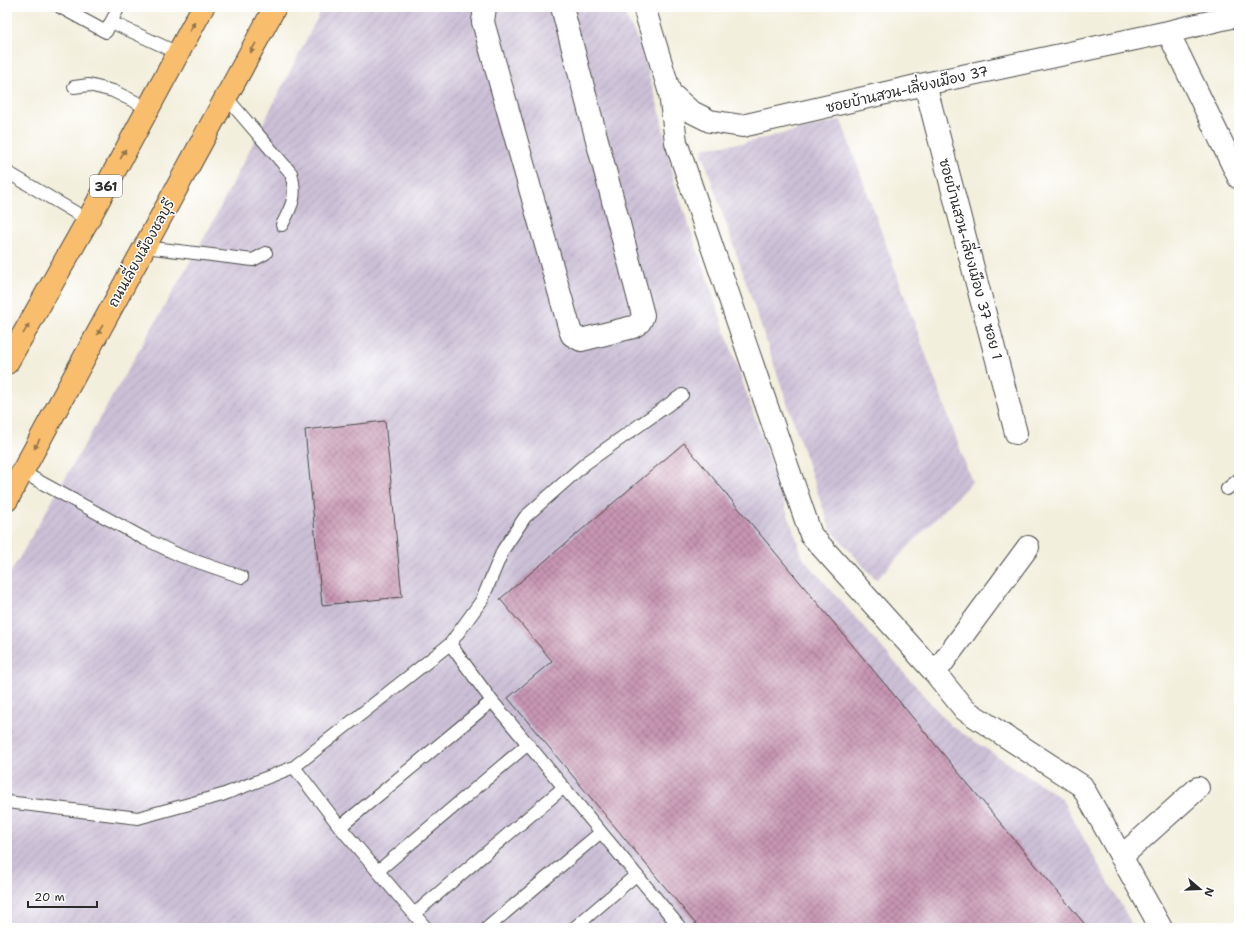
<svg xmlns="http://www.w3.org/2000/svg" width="1246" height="935" font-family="'Shantell Sans','Playpen Sans Thai',sans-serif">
<defs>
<pattern id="industrial-furrows" width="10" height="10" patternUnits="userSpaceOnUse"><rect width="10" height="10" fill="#cbbfd6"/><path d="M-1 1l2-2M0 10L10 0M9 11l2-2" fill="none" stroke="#aea4b8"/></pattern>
<pattern id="building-cross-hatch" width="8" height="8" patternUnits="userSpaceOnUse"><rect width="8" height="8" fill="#c795b3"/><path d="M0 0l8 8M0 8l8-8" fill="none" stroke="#a27a92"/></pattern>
</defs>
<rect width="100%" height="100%" fill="#fff"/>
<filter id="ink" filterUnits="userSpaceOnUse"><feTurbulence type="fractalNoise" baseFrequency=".025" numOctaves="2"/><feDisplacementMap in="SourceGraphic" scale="8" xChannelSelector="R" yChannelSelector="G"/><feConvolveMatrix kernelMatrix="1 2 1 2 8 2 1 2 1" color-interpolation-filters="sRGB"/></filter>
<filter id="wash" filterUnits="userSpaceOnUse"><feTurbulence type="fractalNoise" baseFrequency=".012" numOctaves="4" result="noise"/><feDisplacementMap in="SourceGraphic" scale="16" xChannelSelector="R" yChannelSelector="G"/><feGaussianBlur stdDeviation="0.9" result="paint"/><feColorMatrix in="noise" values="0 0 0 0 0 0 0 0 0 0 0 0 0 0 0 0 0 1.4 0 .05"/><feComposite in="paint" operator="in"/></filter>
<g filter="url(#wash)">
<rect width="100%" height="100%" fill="#f3efdd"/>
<!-- industrial -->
<path fill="url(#industrial-furrows)" d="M 323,7 L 621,7 L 641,47 L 660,113 L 674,182 L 803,558 L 950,725 L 1061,798 L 1134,928 L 7,928 L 7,579 L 209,229 Z
M 841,120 L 972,482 L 876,580 L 830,529 L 702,153 L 705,147 L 744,143 Z"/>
<g id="blocks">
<!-- building -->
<path fill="url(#building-cross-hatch)" d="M 385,421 L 402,597 L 322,605 L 305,430 Z
M 684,443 L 1088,928 L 699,928 L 508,698 L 552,661 L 500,599 Z"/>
</g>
</g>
<g filter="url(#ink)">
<use href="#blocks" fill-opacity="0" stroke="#494846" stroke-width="1"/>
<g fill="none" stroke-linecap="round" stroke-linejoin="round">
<!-- lane casing -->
<g stroke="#494846" stroke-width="14">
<path id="lane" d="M 60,7 L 106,32 L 111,22
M 119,7 L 111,22 L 178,53
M 74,87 L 89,85 L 113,91 L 148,108
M 226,97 L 291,173 C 297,196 293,204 282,225
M 7,172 L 88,220
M 145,247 L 253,260 L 266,253
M 22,472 L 145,539 L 181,556 L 242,577
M 1227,489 L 1239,479
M 450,644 L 492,701 L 679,926 L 676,928
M 294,767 L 340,827 L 426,928
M 7,802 L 138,818 L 222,795 L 294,767 L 450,644 L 482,600 L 503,550 L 525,517 L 586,463 L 682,395
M 340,827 L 492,701
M 378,871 L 528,744
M 414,914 L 564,787
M 487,928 L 601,832
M 574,928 L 636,875"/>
</g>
<!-- street casing -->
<g stroke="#494846" stroke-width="24">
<path id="street" d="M 485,7 L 483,22 L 570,330 L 572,335 L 581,340 L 633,327 C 639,324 641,322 643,315 L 562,7
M 644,7 L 670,93 L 690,111 L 710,121 L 742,126 L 925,84 L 1168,32 L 1239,15
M 1168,32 L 1239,178
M 925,84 L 1016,433
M 670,93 L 676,142 L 811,535 L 935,673 L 965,710 L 1082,786 L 1161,928
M 935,673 L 1028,547
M 1121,857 L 1198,788"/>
</g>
<!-- highway casing -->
<g stroke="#494846" stroke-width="24">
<path id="highway" d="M 7,363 L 88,220 L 203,7
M 7,500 L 275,7"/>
</g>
<!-- lane -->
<use href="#lane" stroke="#fff" stroke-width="12"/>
<!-- street -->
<use href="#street" stroke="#fff" stroke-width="22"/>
<!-- highway -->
<use href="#highway" stroke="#f9be6d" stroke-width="22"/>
</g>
<!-- one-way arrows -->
<defs><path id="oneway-solid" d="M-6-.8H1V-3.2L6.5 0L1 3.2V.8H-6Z"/></defs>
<g fill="#92744c">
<use href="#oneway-solid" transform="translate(192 27) rotate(-62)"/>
<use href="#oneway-solid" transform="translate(253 48) rotate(119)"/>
<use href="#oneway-solid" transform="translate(123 154) rotate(-62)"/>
<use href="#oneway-solid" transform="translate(26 329) rotate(-60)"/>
<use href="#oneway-solid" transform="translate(100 330) rotate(119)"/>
<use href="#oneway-solid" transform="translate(37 444) rotate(119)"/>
</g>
</g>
<g text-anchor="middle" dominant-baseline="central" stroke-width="3" stroke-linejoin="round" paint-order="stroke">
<!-- shield labels -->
<rect fill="#fff" stroke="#6b6b6b" stroke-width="1" x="90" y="175" width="32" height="22" rx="3"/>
<g font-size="13" font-weight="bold" fill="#2b2b2b">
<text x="106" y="186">361</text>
</g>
<!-- street labels -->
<g font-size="14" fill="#2b2b2b" stroke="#fff">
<text transform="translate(907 89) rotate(-13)">ซอยบ้านสวน-เลี่ยงเมือง 37</text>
<text transform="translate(141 253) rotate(-61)">ถนนเลี่ยงเมืองชลบุรี</text>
<text transform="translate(971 259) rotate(75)">ซอยบ้านสวน-เลี่ยงเมือง 37 ซอย 1</text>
</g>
</g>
<!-- margin -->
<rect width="1246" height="935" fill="none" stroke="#fff" stroke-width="24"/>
<!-- north arrow -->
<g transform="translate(1200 889) rotate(109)" stroke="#ffffff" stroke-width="3" paint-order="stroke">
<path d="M0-3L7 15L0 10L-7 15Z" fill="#2b2b2b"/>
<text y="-6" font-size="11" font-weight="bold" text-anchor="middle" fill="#2b2b2b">N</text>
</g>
<!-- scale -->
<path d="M28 901v6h69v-6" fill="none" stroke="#2b2b2b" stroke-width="2"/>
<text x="34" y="901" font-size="12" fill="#2b2b2b" stroke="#ffffff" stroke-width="3" paint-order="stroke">20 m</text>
</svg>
